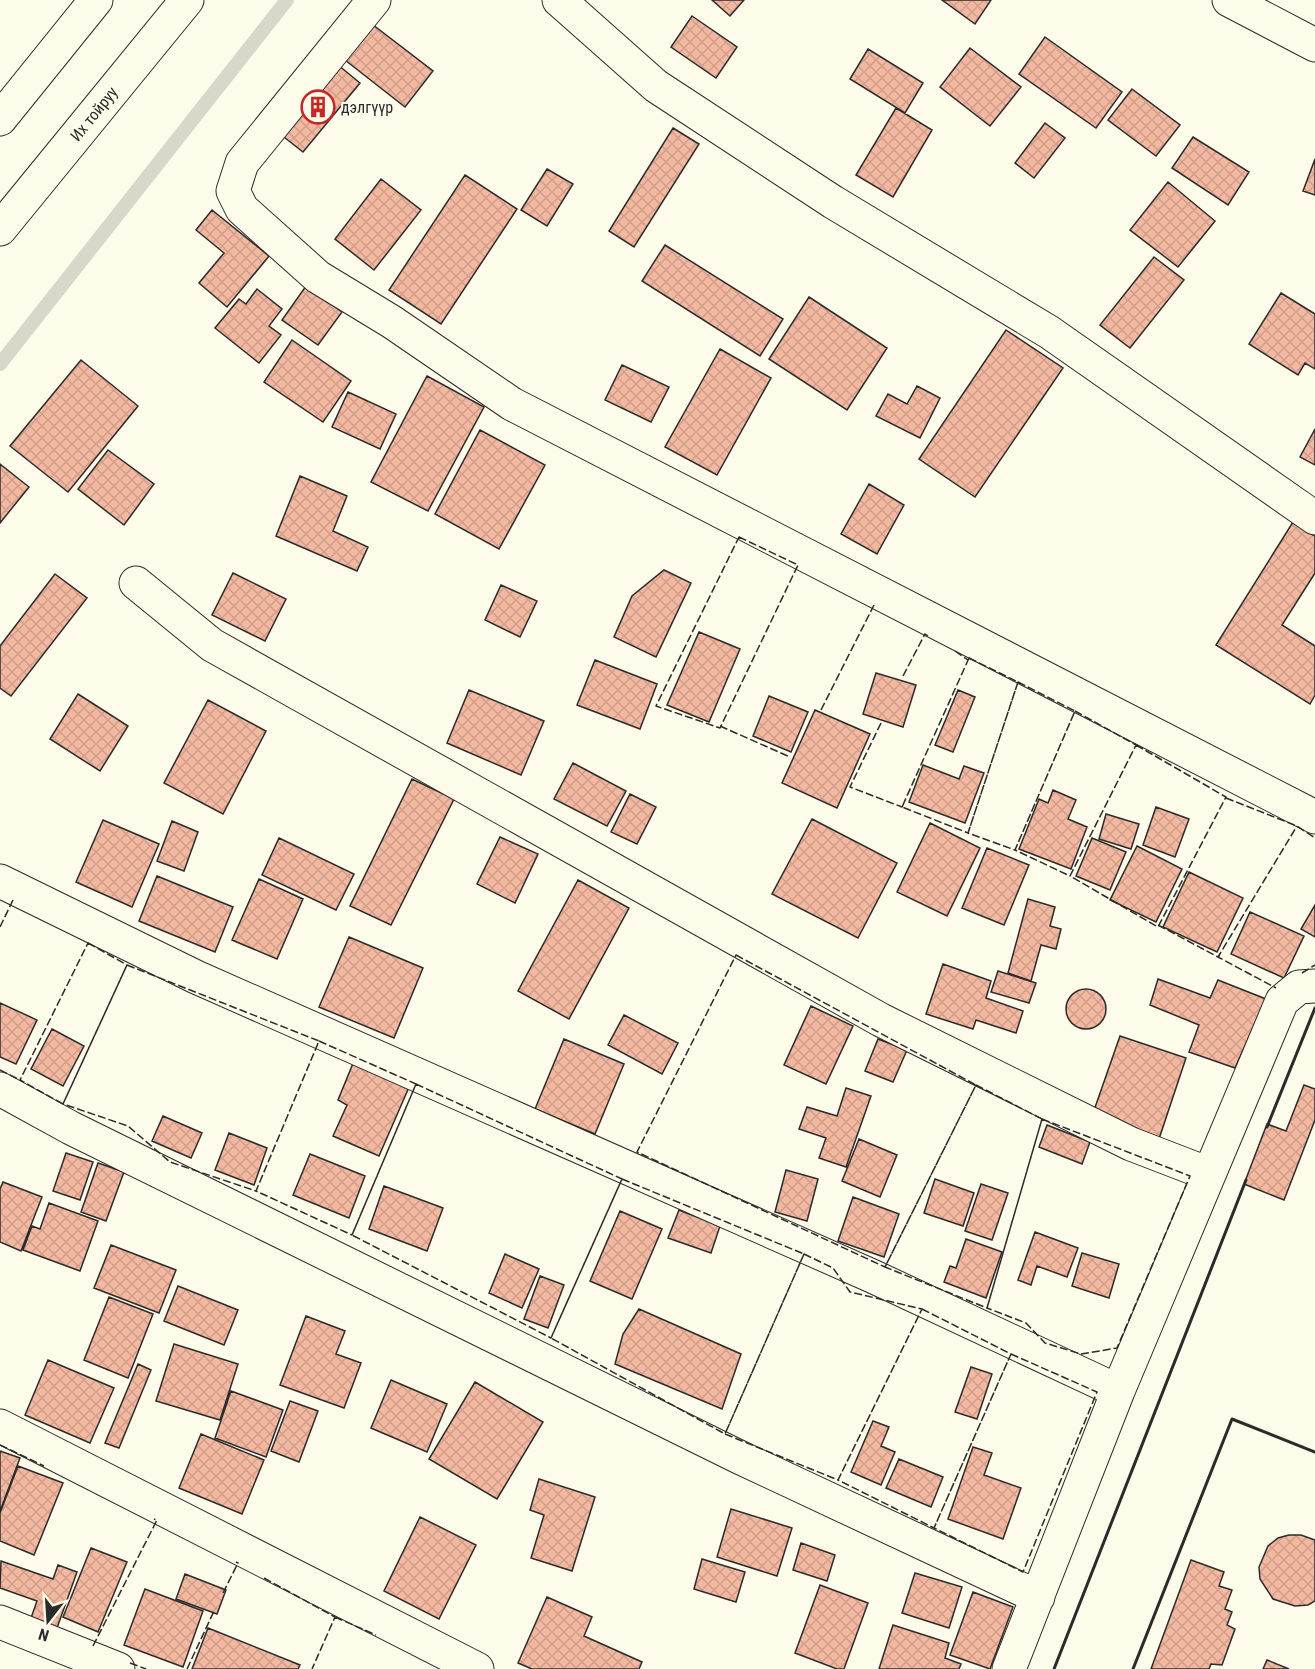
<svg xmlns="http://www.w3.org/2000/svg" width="1315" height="1669" font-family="'Roboto Condensed',sans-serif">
<defs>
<pattern id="building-cross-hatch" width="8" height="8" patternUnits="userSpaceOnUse" patternTransform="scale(1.5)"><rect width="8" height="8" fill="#f2b8a0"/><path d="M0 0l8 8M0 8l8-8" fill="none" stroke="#d09e8a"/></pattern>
</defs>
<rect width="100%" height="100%" fill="#fdfbea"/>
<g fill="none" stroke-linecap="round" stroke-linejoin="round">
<!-- stream -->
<path stroke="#d8d7c9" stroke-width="14" d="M 0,364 L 287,0"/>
</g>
<!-- building -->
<path fill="url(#building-cross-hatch)" stroke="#2b2b2b" stroke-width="1.5" d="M 712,0 L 744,0 L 730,16 Z
M 942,0 L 991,0 L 975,24 Z
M 692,16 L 737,47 L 716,78 L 671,47 Z
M 364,18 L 433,71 L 405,107 L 336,53 Z
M 1045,37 L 1122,92 L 1096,128 L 1019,74 Z
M 970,48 L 1021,87 L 990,126 L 940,87 Z
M 868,49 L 923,83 L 905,113 L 850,79 Z
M 332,60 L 360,83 L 303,152 L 275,130 Z
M 1132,89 L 1180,125 L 1156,156 L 1108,120 Z
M 896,108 L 932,130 L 893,197 L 856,175 Z
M 1045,123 L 1065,138 L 1034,178 L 1015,163 Z
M 673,128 L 699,144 L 634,247 L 609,231 Z
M 1193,137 L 1249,172 L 1228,205 L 1172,168 Z
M 1315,159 L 1315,195 L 1303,191 Z
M 547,169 L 573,184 L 547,226 L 521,210 Z
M 465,175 L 517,209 L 441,324 L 389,290 Z
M 381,179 L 421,210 L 374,270 L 335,239 Z
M 1168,182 L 1215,221 L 1178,267 L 1130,230 Z
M 212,210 L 269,256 L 227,307 L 199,283 L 224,253 L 196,230 Z
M 665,245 L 783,319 L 760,356 L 642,281 Z
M 1154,257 L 1184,280 L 1130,348 L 1100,325 Z
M 306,286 L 342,312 L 318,345 L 282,320 Z
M 257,289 L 282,309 L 269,326 L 281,335 L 259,363 L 215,328 L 239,299 L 246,304 Z
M 1281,293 L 1315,314 L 1315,369 L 1305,363 L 1298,375 L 1249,344 Z
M 809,297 L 887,348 L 847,410 L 769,359 Z
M 1006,330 L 1063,368 L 975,497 L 919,459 Z
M 292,340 L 351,381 L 323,422 L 264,382 Z
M 720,349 L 771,378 L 717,475 L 665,447 Z
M 81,360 L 138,406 L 68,492 L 10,446 Z
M 622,365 L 669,387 L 651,422 L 605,400 Z
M 427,376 L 484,407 L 428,511 L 371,482 Z
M 917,386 L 940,398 L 920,438 L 876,416 L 888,394 L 907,404 Z
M 348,392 L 396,414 L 380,449 L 332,427 Z
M 1315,429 L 1315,465 L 1300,457 Z
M 480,430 L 545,465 L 499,549 L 435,514 Z
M 108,450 L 154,484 L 124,525 L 78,489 Z
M 0,464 L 29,487 L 0,523 Z
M 300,476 L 347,496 L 333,531 L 368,547 L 357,571 L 276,536 Z
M 869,484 L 904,505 L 877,554 L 841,534 Z
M 1293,522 L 1315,536 L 1315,573 L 1282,625 L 1315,646 L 1315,695 L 1310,704 L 1216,645 Z
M 664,570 L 691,583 L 656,657 L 614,637 L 632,596 Z
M 233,573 L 286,599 L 265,641 L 212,615 Z
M 55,574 L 87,598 L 11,696 L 0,688 L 0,646 Z
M 501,585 L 537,601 L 520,637 L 485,620 Z
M 699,632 L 740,649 L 709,722 L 667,705 Z
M 595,660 L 657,684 L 640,729 L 577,705 Z
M 876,673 L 916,685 L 903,727 L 863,714 Z
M 469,690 L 544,721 L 521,775 L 447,743 Z
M 958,690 L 975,697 L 953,752 L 935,745 Z
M 78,694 L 128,726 L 100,771 L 50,739 Z
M 769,696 L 808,712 L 791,752 L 753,736 Z
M 208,700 L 266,731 L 223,814 L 164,783 Z
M 815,710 L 870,734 L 837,808 L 782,783 Z
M 573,763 L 626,791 L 607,826 L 554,799 Z
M 923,765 L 959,779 L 964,766 L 984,773 L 965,823 L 909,802 Z
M 412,779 L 454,799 L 391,925 L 350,906 Z
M 1053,790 L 1076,800 L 1068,819 L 1087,827 L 1071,869 L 1019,849 L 1039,799 L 1048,803 Z
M 630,794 L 656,807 L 637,844 L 611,832 Z
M 1156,807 L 1189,819 L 1175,857 L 1143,845 Z
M 1106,814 L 1139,824 L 1131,849 L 1099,839 Z
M 812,819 L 897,863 L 858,938 L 772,894 Z
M 103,820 L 159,844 L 132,907 L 76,882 Z
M 172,821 L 198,832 L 184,871 L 157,861 Z
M 930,823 L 980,848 L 947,916 L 897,892 Z
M 500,837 L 538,854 L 515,903 L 477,884 Z
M 279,838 L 354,874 L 336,910 L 262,875 Z
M 1092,838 L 1126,852 L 1110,890 L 1076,876 Z
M 1137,846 L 1182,869 L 1156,922 L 1110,900 Z
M 987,848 L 1029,865 L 1004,925 L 962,908 Z
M 1189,872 L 1243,898 L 1217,952 L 1163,927 Z
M 157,876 L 233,907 L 215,952 L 139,921 Z
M 259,879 L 303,899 L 277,959 L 232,940 Z
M 578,880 L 629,908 L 569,1019 L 518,991 Z
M 1028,899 L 1055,907 L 1050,926 L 1061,929 L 1056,949 L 1041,945 L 1031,981 L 1008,973 Z
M 1315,905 L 1315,937 L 1301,929 Z
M 1250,912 L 1304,936 L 1284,978 L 1231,954 Z
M 349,937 L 423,968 L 394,1038 L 319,1007 Z
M 943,964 L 991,981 L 986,998 L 1023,1011 L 1016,1033 L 976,1020 L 973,1029 L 926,1014 Z
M 998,971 L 1036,983 L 1029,1003 L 991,992 Z
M 1158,979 L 1210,998 L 1218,980 L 1266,999 L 1235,1068 L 1189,1052 L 1199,1025 L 1150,1005 Z
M1066 1009a20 20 0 1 1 40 0a20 20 0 1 1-40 0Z
M 0,1003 L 37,1020 L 16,1064 L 0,1057 Z
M 811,1006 L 853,1026 L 826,1084 L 784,1065 Z
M 624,1015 L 678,1043 L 662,1074 L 608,1045 Z
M 52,1029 L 84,1046 L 63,1086 L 31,1069 Z
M 1120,1036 L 1186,1058 L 1159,1139 L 1092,1116 Z
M 564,1039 L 624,1064 L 595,1134 L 535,1109 Z
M 878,1039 L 907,1050 L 893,1082 L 865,1071 Z
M 354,1061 L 410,1085 L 379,1156 L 333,1136 L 347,1105 L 338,1100 Z
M 1304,1085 L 1315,1089 L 1315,1120 L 1284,1200 L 1244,1184 L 1267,1124 L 1286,1131 Z
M 846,1088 L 871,1096 L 846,1167 L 819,1158 L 826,1138 L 799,1129 L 807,1107 L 837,1116 Z
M 163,1116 L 202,1133 L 191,1158 L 152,1141 Z
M 1047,1125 L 1090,1142 L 1082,1164 L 1039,1147 Z
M 229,1133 L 267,1148 L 254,1185 L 215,1170 Z
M 859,1139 L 897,1155 L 880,1197 L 842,1181 Z
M 66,1153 L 93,1162 L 80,1200 L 53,1191 Z
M 310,1154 L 365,1176 L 349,1218 L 293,1195 Z
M 98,1163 L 124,1172 L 106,1221 L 81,1212 Z
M 786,1170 L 818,1179 L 807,1221 L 775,1212 Z
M 935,1179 L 974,1193 L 963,1226 L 924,1213 Z
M 3,1182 L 42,1197 L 21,1251 L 0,1242 L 0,1189 Z
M 981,1184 L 1008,1193 L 992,1240 L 965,1231 Z
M 384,1186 L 443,1208 L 427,1251 L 369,1229 Z
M 853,1197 L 899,1214 L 884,1257 L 838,1241 Z
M 49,1203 L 98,1221 L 80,1271 L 23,1250 L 32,1226 L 40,1229 Z
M 679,1210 L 720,1226 L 711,1253 L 668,1238 Z
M 620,1211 L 662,1229 L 632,1299 L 590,1281 Z
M 1035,1232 L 1078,1248 L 1067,1277 L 1037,1266 L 1031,1285 L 1018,1280 Z
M 966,1239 L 1002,1252 L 986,1298 L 944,1282 L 950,1266 L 956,1268 Z
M 111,1245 L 176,1270 L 159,1313 L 94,1288 Z
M 1082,1253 L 1119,1264 L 1109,1298 L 1072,1286 Z
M 505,1254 L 539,1269 L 522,1308 L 489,1293 Z
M 540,1276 L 564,1285 L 548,1328 L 524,1319 Z
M 178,1286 L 238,1310 L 224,1345 L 164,1321 Z
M 109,1297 L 153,1314 L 128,1378 L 84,1360 Z
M 639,1309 L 741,1354 L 722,1409 L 615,1364 L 623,1334 Z
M 306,1316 L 345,1331 L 336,1354 L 361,1363 L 344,1408 L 280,1385 Z
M 174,1344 L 238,1364 L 220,1420 L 156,1401 Z
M 48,1360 L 114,1388 L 90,1443 L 25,1415 Z
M 138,1364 L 151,1370 L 119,1448 L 105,1443 Z
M 971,1367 L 992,1374 L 977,1419 L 955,1412 Z
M 391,1380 L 447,1404 L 427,1452 L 371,1428 Z
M 475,1382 L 543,1422 L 497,1499 L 429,1459 Z
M 231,1391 L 283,1410 L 266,1457 L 215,1438 Z
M 290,1401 L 318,1411 L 299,1462 L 271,1451 Z
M 873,1421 L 889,1427 L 881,1446 L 895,1452 L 881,1485 L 851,1472 Z
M 201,1434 L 264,1460 L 242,1514 L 179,1488 Z
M 973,1447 L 992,1453 L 984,1475 L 1021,1488 L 1003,1539 L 948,1519 Z
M 0,1451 L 20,1458 L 0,1511 Z
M 899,1459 L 943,1477 L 931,1507 L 886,1488 Z
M 18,1466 L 63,1483 L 34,1555 L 0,1541 L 0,1513 Z
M 539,1479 L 595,1497 L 572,1571 L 531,1558 L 544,1515 L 530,1510 Z
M 731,1509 L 792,1528 L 777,1576 L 717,1557 Z
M 420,1517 L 476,1545 L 439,1619 L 384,1591 Z
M 1289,1535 L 1301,1535 L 1315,1540 L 1315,1601 L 1308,1605 L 1295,1606 L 1273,1599 L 1260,1579 L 1259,1567 L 1268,1546 L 1278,1538 Z
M 801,1543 L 835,1555 L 827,1581 L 793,1570 Z
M 91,1548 L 127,1562 L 98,1632 L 63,1617 Z
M 702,1559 L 745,1572 L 736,1602 L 694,1589 Z
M 1191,1560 L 1224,1572 L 1219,1586 L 1232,1590 L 1225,1609 L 1232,1612 L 1227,1625 L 1235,1629 L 1222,1665 L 1211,1664 L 1209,1669 L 1151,1669 Z
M 1,1561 L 53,1579 L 58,1565 L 77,1572 L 57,1628 L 31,1618 L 37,1601 L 0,1588 Z
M 915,1573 L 962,1587 L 949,1628 L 902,1613 Z
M 185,1574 L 226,1590 L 217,1614 L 176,1599 Z
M 820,1585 L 868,1603 L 844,1669 L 837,1669 L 795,1653 Z
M 145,1589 L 203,1611 L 183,1667 L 124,1645 Z
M 973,1592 L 1013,1607 L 990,1669 L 950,1655 Z
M 547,1597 L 592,1617 L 584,1636 L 642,1662 L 639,1669 L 532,1669 L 518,1663 Z
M 893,1625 L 949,1643 L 945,1658 L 961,1664 L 959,1669 L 879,1669 Z
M 208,1628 L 300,1665 L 298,1669 L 192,1669 Z
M 1267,1660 L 1289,1669 L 1263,1669 Z"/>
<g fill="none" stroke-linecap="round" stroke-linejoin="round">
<!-- minor casing -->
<g stroke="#2b2b2b" stroke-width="35">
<path id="minor" d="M 374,0 L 242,163 L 233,191 L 242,209 L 318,277 L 392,322 L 512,404 L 1315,817
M 559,0 L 656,86 L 833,202 L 1049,332 L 1315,518
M 1229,0 L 1315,45
M 136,583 L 212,645 L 881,1020 L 1131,1144 L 1209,1174
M 0,881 L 196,977 L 872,1276 L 1118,1391
M 0,1089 L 71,1128 L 739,1457 L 1038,1597
M 0,1426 L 477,1669
M 0,1622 L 118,1669
M 1009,1669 L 1118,1391 L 1282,1001 L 1299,987 L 1315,986"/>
</g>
<!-- major casing -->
<g stroke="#2b2b2b" stroke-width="35">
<path id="major" d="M 0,119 L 96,0
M 0,229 L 187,0"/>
</g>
<!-- minor -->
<use href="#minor" stroke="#fdfbea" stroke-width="33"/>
<!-- major -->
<use href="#major" stroke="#fdfbea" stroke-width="33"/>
<!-- fence -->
<path stroke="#2b2b2b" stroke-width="1.5" stroke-dasharray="8 3" stroke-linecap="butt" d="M 739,537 L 798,565 L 720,728 L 656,706 Z
M 955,651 L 968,660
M 969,658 L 1018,682 L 968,833 L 902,807 Z
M 903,676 L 925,634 L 928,636
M 1018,682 L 1075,711 L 1015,850 L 968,833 Z
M 821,710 L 874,605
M 1075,711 L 1136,745 L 1070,876 L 1015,850 Z
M 881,723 L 850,787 L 902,807 L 903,805
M 720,726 L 790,757
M 1136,745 L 1226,797 L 1158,927 L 1070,876 Z
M 1226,798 L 1297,826 L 1315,838
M 1158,925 L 1218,957 L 1297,826
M 0,927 L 13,900
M 88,943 L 127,965 L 63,1104 L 20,1080 Z
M 736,955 L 976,1085 L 885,1267 L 637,1152 Z
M 1220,955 L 1218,957 L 1276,988
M 127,965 L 319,1041 L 256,1191 L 170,1162 L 128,1126 L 63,1104 Z
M 1302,973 L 1315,965
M 319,1041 L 416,1084 L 352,1235 L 256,1191 Z
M 0,1070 L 20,1080
M 416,1084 L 622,1179 L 551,1338 L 352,1235 Z
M 976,1085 L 1042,1119 L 987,1308 L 885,1267 Z
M 1042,1119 L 1190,1176 L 1117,1348 L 1081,1354 L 1045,1343 L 1026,1323 L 987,1308 Z
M 622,1179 L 804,1254 L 725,1434 L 551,1338 Z
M 804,1254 L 833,1268 L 850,1292 L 922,1309 L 838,1480 L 725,1434 Z
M 922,1309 L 1011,1354 L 934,1528 L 838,1480 Z
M 1011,1354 L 1097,1392 L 1023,1572 L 934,1528 Z
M 0,1445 L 44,1466
M 264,1578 L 335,1617 L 312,1669
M 223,1593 L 238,1563 L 236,1562
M 335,1617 L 376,1635
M 93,1646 L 157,1520 L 154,1519
M 130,1663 L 146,1669
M 187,1669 L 215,1609"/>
<!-- wall -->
<path stroke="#2b2b2b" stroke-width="3" d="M 1267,1127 L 1315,1008
M 1054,1669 L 1246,1180
M 1133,1669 L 1232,1419 L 1315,1452"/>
</g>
<!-- icons -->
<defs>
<g id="building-ring" transform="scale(1.725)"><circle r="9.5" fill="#fdfbea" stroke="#c62828" stroke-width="1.5"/><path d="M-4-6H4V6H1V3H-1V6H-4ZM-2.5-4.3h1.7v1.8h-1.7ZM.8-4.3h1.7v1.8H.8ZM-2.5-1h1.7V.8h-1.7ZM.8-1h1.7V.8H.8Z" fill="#c62828"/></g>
</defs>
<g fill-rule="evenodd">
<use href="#building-ring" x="318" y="107"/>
</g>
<g text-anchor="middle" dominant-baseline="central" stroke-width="4.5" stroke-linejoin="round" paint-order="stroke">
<!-- poi labels -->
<g font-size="16" fill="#2b2b2b" stroke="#fdfbea" text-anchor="start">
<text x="341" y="107">дэлгүүр</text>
</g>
<!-- street labels -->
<g font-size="16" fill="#2b2b2b" stroke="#fdfbea">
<text transform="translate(94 114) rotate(-51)">Их тойруу</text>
</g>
</g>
<!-- north arrow -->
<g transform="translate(48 1621) rotate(197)" stroke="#fdfbea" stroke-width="4.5" paint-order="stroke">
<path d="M0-4.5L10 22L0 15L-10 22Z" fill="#2b2b2b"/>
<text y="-9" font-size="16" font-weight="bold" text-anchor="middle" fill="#2b2b2b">N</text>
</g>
</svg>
